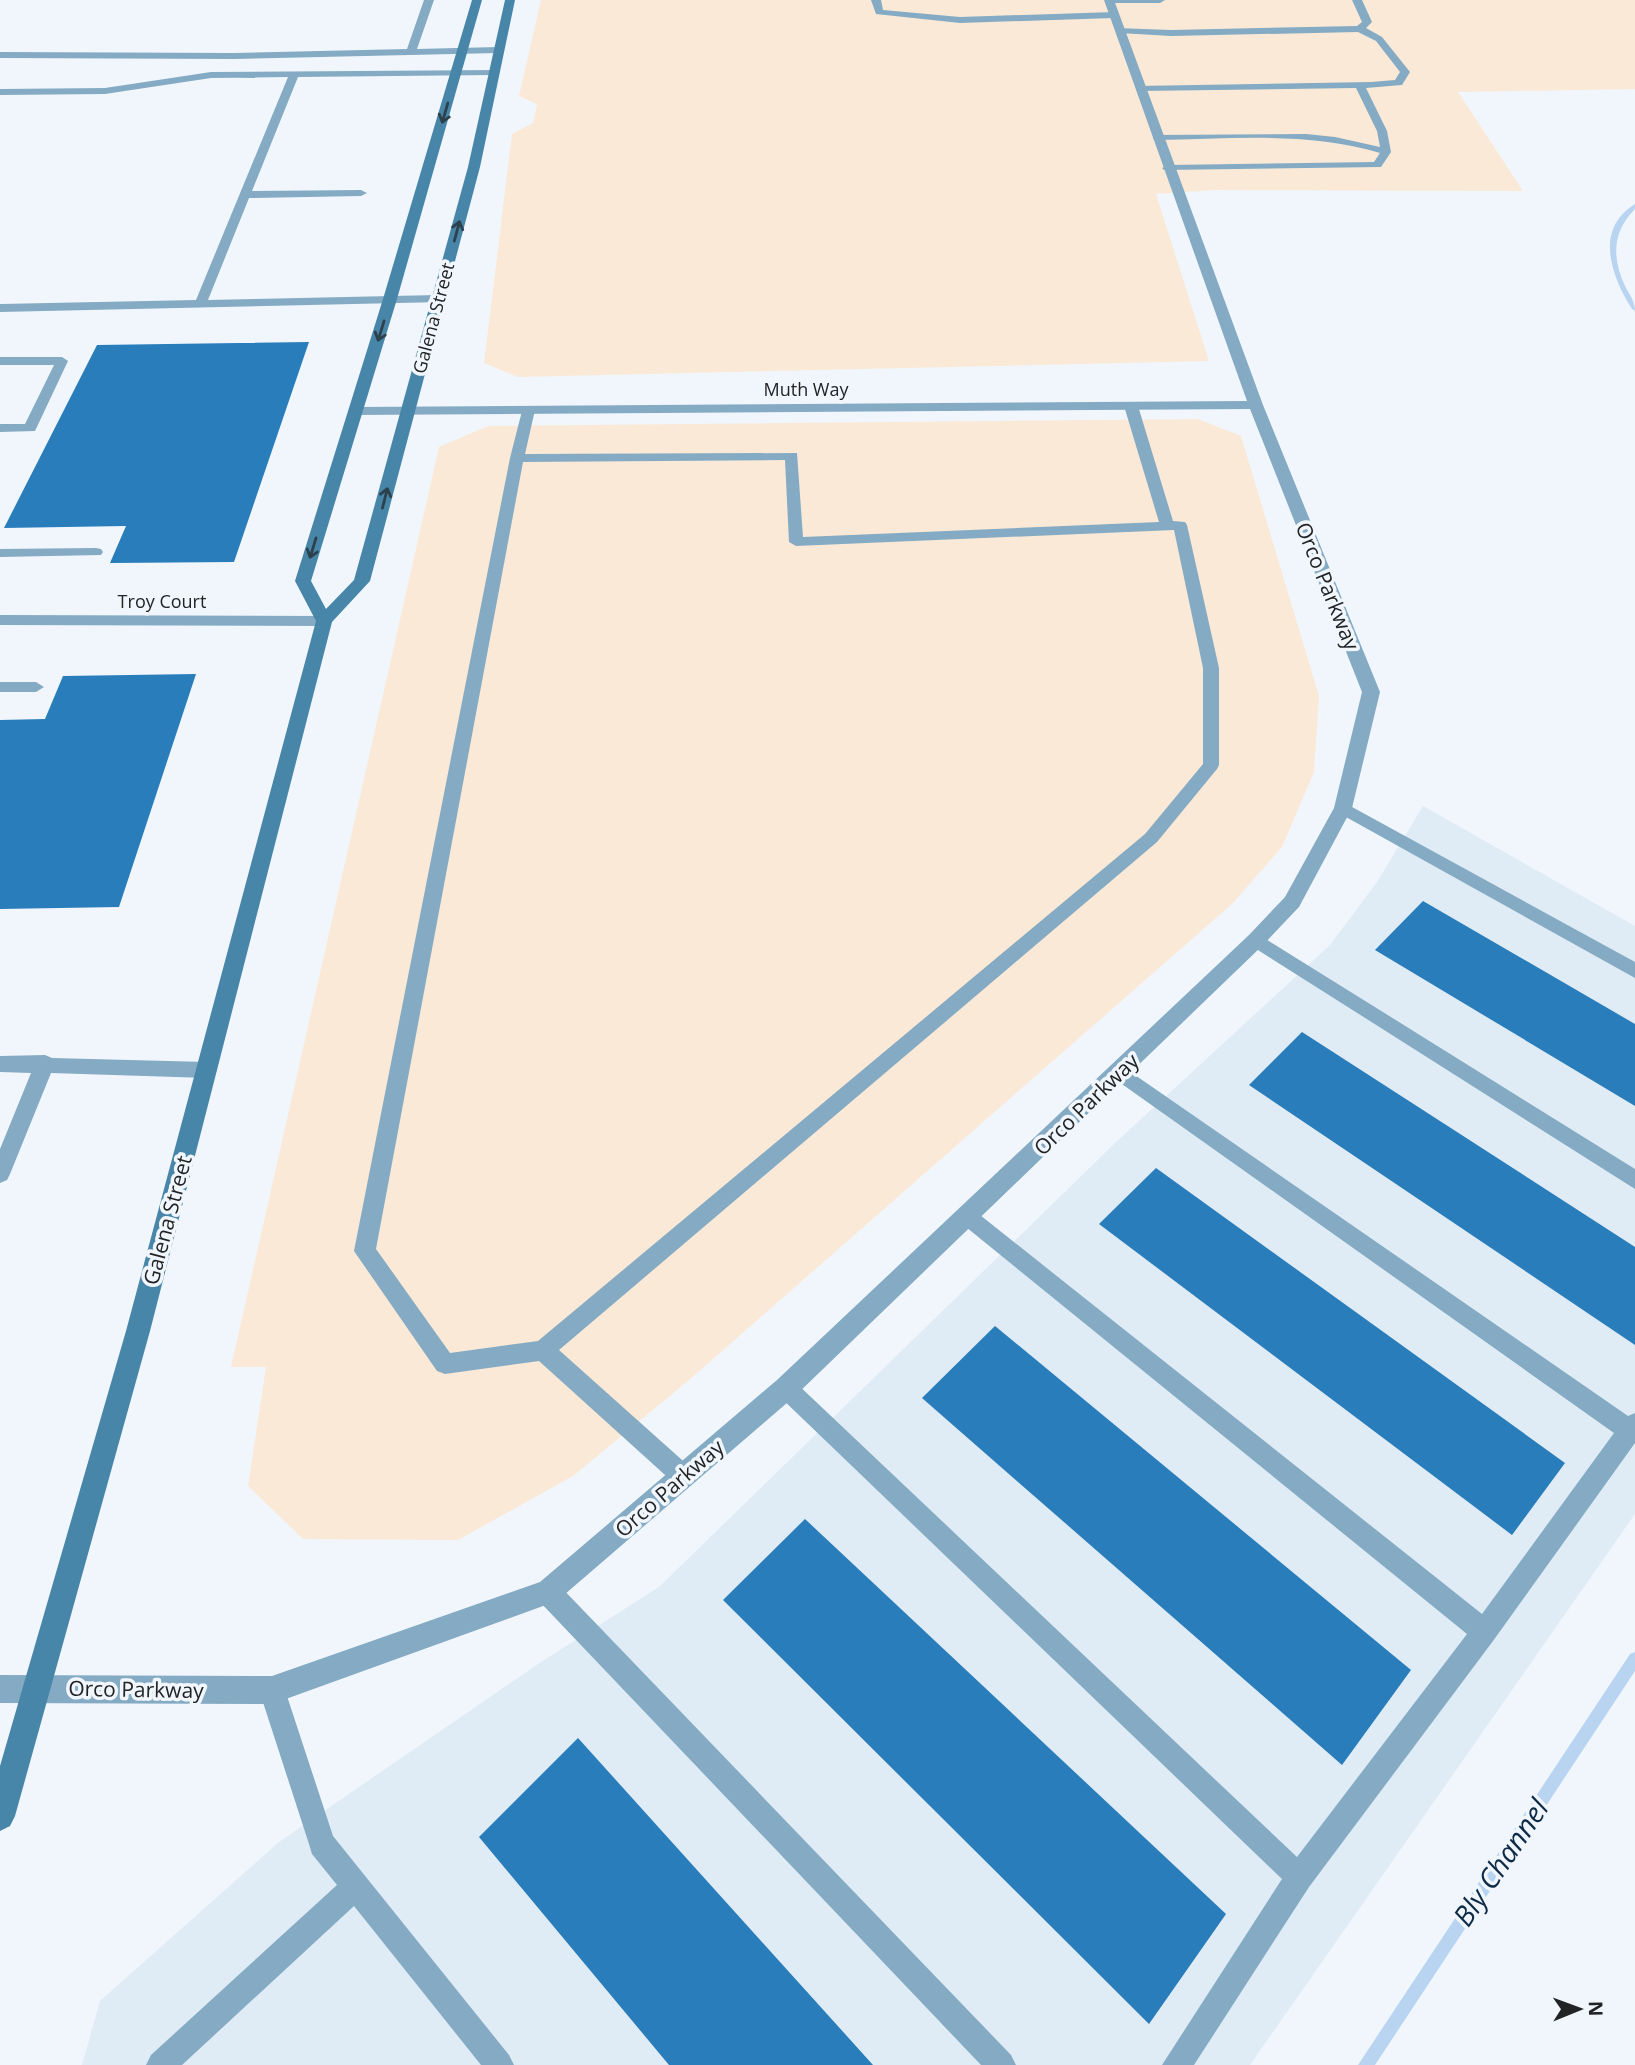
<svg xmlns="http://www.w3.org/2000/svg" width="1635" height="2065" font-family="'Open Sans',sans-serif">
<rect width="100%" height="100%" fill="#f1f6fc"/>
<!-- built -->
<path fill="#dfebf5" d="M 1423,806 L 1635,926 L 1635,1514 L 1250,2065 L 82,2065 L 100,2001 L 279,1842 L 541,1662 L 659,1587 L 1114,1144 L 1330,945 L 1377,882 Z"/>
<!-- industrial -->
<path fill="#fae9d7" d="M 541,0 L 1635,0 L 1635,89 L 1458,92 L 1523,191 L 1215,190 L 1156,194 L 1209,361 L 518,377 L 484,363 L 512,134 L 533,123 L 537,104 L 519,96 Z
M 1198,419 L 1241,436 L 1319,696 L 1314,772 L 1282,847 L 1232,904 L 689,1380 L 573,1476 L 458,1540 L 303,1539 L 248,1486 L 266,1367 L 231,1367 L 439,447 L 488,426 Z"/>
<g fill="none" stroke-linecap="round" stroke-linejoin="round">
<!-- stream -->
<path fill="#b8d4f0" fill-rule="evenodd" d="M 1635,204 L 1635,209 C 1612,232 1612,258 1625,286 C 1629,294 1635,301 1635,311 L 1632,309 C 1611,276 1594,229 1635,204 Z
M 1635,1652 L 1635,1671 L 1375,2065 L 1358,2065 L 1630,1654 Z"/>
</g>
<!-- building -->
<path fill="#297dba" d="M 309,342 L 234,562 L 110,563 L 126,526 L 4,528 L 97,345 Z
M 196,674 L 119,907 L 0,909 L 0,720 L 45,719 L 63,676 Z
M 1423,901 L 1635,1024 L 1635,1106 L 1375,950 Z
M 1302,1032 L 1635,1247 L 1635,1345 L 1249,1085 Z
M 1156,1168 L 1565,1463 L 1512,1535 L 1099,1224 Z
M 995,1326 L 1411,1670 L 1342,1765 L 922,1398 Z
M 805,1519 L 1226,1914 L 1149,2024 L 723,1600 Z
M 578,1738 L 873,2065 L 669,2065 L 479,1837 Z"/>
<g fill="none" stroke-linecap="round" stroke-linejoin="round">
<!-- lane -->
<path fill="#84abc3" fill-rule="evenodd" d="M 424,0 L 434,0 L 417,49 L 498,47 L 503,50 L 498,53 L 235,59 L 0,58 L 0,52 L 235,53 L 407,49 Z
M 871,0 L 881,0 L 883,10 L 960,17 L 1114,12 L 1119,15 L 1114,18 L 960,23 L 876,14 Z
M 1104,0 L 1165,0 L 1160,3 L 1109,3 Z
M 1352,0 L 1362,0 L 1372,22 L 1366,28 L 1382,37 L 1410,72 L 1402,85 L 1366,88 L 1387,131 L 1391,152 L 1381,167 L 1164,170 L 1162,168 L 1168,165 L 1374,162 L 1380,153 C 1308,131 1230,139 1157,140 L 1153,139 L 1153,135 L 1306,134 L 1335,137 L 1380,147 L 1377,131 L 1356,88 L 1140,91 L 1136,90 L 1136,86 L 1371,82 L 1395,80 L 1400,72 L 1376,41 L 1358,32 L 1171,36 L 1119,33 L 1116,32 L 1116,28 L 1171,30 L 1357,26 L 1362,22 Z
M 497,70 L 498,72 L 493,75 L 298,77 L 252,191 L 361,190 L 367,193 L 361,196 L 249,198 L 208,300 L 438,295 L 442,296 L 442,302 L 0,312 L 0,304 L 196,300 L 288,77 L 211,78 L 105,94 L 0,95 L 0,89 L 105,88 L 211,72 Z
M 0,357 L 62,357 L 68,361 L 35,431 L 0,432 L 0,424 L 25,424 L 54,365 L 0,365 Z
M 1131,402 L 1138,406 L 1173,521 L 1185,522 L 1187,525 L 1219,668 L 1219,765 L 1217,769 L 1157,842 L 559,1350 L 691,1468 L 695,1476 L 691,1484 L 683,1487 L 675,1484 L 539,1361 L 445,1374 L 437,1371 L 354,1251 L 510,458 L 523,407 L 528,406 L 535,410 L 525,454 L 797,453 L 803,537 L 1159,522 L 1124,406 ZM 785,460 L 789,542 L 796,546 L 1174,530 L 1203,668 L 1203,764 L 1145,834 L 538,1341 L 450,1353 L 376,1249 L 523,462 Z
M 96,548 L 101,549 L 103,552 L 101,555 L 0,557 L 0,549 Z
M 0,682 L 36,682 L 44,687 L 36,692 L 0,692 Z
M 1343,802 L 1635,962 L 1635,978 L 1337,812 L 1334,808 Z
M 1256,933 L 1635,1169 L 1635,1189 L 1250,945 L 1247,940 L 1250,935 Z
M 45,1055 L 52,1058 L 207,1062 L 214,1065 L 217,1070 L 214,1075 L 207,1078 L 51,1073 L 10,1174 L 7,1180 L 0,1183 L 0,1149 L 31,1073 L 0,1072 L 0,1056 Z
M 1119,1064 L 1628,1416 L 1635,1413 L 1635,1443 L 1493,1641 L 1309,1887 L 1194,2065 L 1162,2065 L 1282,1879 L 778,1395 L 775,1388 L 778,1381 L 786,1378 L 794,1381 L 1297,1857 L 1467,1634 L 961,1223 L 957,1217 L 961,1211 L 968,1208 L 975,1211 L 1482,1614 L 1614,1433 L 1112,1077 L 1109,1072 L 1112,1067 Z
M 548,1580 L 557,1583 L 1011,2055 L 1016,2065 L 981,2065 L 539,1601 L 536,1592 L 539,1583 Z
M 272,1677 L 281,1681 L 285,1690 L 333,1836 L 509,2055 L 514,2065 L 481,2065 L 354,1906 L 182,2065 L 146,2065 L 151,2055 L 337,1885 L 312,1854 L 309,1844 L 259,1690 L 263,1681 Z"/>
<!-- street -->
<path fill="#84abc3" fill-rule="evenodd" d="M 1104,0 L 1114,0 L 1263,405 L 1380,692 L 1352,808 L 1299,907 L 1263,945 L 795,1396 L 557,1601 L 272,1704 L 0,1703 L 0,1675 L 272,1676 L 540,1582 L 777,1380 L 1249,935 L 1285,897 L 1334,808 L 1362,692 L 1250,409 L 356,415 L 349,411 L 356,407 L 1247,401 Z
M 0,615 L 324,616 L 332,621 L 324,626 L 0,625 Z"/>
<!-- secondary -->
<path fill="#4886a9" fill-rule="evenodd" d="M 472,0 L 482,0 L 397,299 L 311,581 L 326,609 L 354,580 L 468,167 L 505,0 L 515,0 L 480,167 L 370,581 L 332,622 L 150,1331 L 15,1816 L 10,1826 L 0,1831 L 0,1766 L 126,1331 L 316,621 L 295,581 L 383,299 Z"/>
</g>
<!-- one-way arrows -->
<defs><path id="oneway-shaft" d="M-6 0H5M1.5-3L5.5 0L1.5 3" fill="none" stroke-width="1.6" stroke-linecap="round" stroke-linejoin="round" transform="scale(1.75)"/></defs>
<g stroke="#2d414d">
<use href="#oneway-shaft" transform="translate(445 113) rotate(106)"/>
<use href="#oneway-shaft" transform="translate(457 231) rotate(-75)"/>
<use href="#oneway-shaft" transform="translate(381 331) rotate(107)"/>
<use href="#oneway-shaft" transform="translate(385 498) rotate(-76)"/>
<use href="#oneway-shaft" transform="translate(313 548) rotate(107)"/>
</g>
<g text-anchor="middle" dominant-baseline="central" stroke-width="7" stroke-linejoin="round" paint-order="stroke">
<!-- far-street labels -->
<g font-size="18" fill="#212325" stroke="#f1f6fc">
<text transform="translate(433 318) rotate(-75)">Galena Street</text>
<text x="806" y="389">Muth Way</text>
<text x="162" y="601">Troy Court</text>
</g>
<!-- street labels -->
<g font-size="21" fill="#212325" stroke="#f1f6fc">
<text transform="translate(1328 586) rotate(68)">Orco Parkway</text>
<text transform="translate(1086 1104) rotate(-44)">Orco Parkway</text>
<text transform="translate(167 1220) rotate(-75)">Galena Street</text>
<text transform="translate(669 1488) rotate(-41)">Orco Parkway</text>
<text transform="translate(136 1689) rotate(1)">Orco Parkway</text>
</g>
<!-- near-water labels -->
<g font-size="28" font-style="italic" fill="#0d2b46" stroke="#f1f6fc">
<text transform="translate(1500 1862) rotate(-56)">Bly Channel</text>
</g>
</g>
<!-- north arrow -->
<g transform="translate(1579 2009) rotate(89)" stroke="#f1f6fc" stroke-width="5" paint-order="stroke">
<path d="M0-5L12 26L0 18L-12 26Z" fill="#212325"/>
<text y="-10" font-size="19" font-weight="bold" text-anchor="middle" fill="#212325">N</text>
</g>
</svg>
